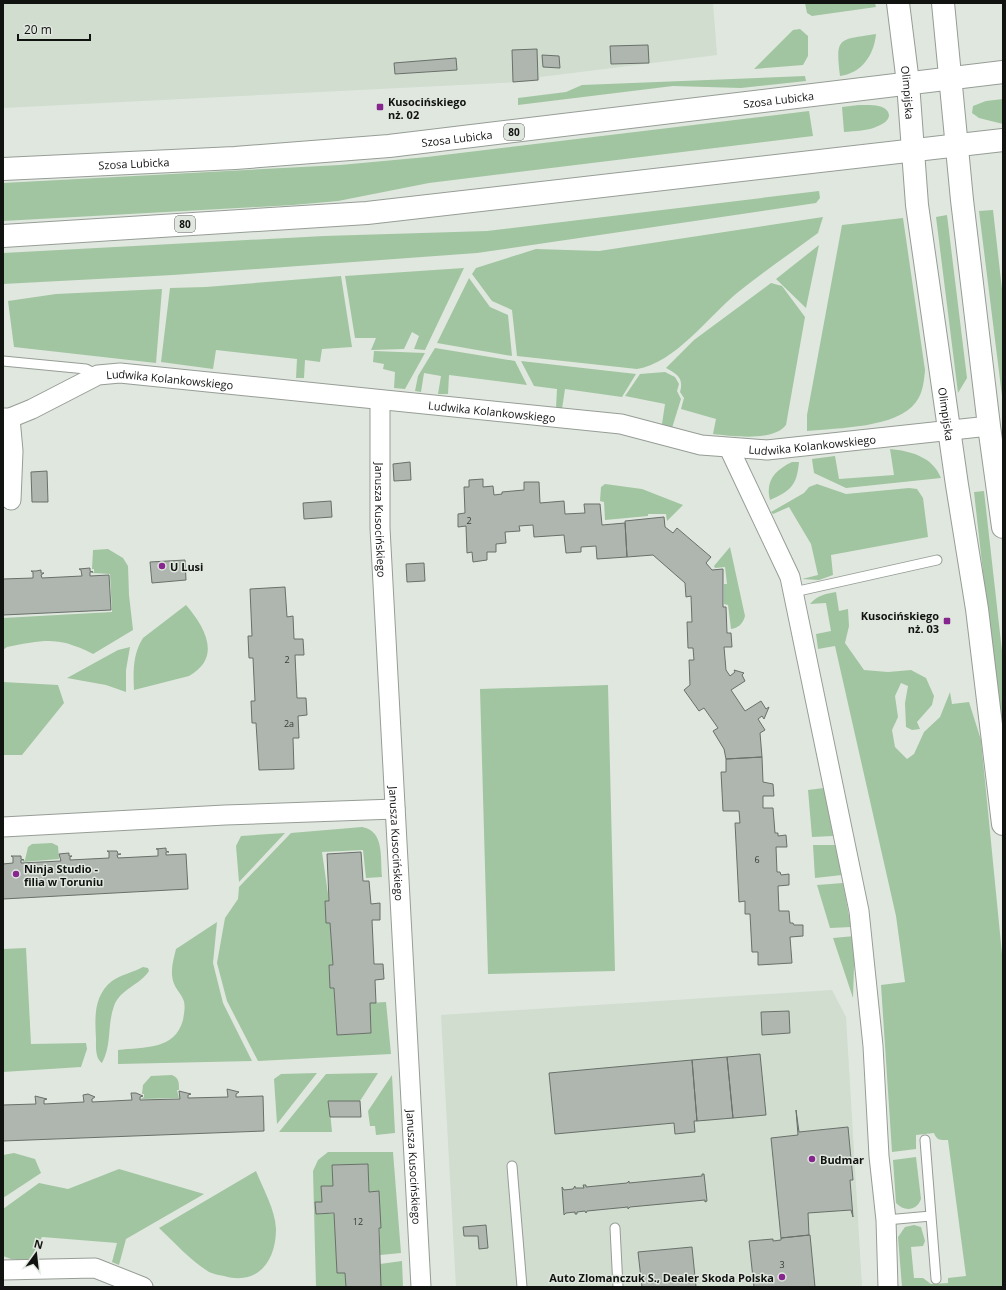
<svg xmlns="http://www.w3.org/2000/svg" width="1006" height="1290" font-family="'Open Sans',sans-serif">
<rect width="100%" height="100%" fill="#e0e7df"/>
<!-- built -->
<path fill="#d0ddcf" d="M 3,3 L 713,3 L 717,55 L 540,77 L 539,81 L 3,108 Z
M 832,990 L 846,1017 L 862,1287 L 456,1287 L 441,1015 Z"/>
<!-- green -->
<path fill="#a1c5a0" d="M 805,3 L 875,3 L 876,7 L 812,16 L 807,13 Z
M 800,29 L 808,36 L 808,56 L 803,65 L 754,69 L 793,30 Z
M 876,34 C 874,55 862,73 840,76 C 835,36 839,40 876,34 Z
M 805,76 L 806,81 L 741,88 L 673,86 L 518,105 L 518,98 L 566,92 L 582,85 Z
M 1003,99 L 1003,124 L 979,118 L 972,113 L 973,106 L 986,101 Z
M 859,105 C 867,105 889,103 889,116 C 888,121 883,124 878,126 C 868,131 855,131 844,132 L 842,107 Z
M 809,111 L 813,136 L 429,183 L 338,201 L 293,205 L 3,221 L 3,183 L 340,165 L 427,157 Z
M 819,191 L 820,198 L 816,203 L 477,253 L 173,275 L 3,284 L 3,253 L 324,236 L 487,231 Z
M 993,210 L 1003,298 L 1003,404 L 979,211 Z
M 947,215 L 967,378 L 958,393 L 936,217 Z
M 823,217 L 818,233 C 791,253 763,272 737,293 C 708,317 675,363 637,369 L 517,356 L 512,310 L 492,301 L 472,274 L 476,268 L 536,249 L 599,251 Z
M 903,218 L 925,370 C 924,381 923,393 916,402 C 898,428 837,428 807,431 L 807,415 L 842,225 Z
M 819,245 L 806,308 L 776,279 Z
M 464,268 L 425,350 L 414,349 L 419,336 L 412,332 L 404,349 L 371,350 L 376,338 L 355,338 L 345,276 Z
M 341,276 L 352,347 L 322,349 L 320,362 L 305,360 L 304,378 L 296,378 L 297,359 L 216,350 L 213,369 L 161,362 L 170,288 L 206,287 Z
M 469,278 L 490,307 L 508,315 L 512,356 L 437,343 Z
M 771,283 L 782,286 L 805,317 L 786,425 C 773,442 732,436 713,434 L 716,419 L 681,409 L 684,398 L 680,392 C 684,378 677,374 666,368 L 694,340 Z
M 162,289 L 156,363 L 14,347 L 8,301 L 56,294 Z
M 435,348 L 515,361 L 527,385 L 449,375 L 448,394 L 438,394 L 441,376 L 424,373 L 421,392 L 415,391 L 418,376 Z
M 374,351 L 425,353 L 405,389 L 394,388 L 395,372 L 383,369 L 384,364 L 373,362 Z
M 521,361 L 636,374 L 622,397 L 565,389 L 562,409 L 556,408 L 557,389 L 534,386 Z
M 665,372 L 675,377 L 679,384 L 677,391 L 681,399 L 672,428 L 662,424 L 665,404 L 625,396 L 640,374 Z
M 890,449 C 911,451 933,457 941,478 L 846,488 L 814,473 L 812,459 L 835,456 L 839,479 L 894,475 Z
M 792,462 L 799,462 C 797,485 791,491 770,500 C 765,481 775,470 792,462 Z
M 605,484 L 642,489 L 683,505 L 667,521 L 666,514 L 648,514 L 648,516 L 605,520 L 604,502 L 600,501 L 601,487 Z
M 817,484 L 846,494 L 909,488 L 917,489 L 923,498 L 928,537 L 831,555 L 833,575 L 819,580 L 802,579 L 818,575 L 811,544 L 789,507 L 773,514 L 771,512 L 804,493 L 809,487 Z
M 984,491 L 1003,660 L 1003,751 L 974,492 Z
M 730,547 L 745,616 C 743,624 738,628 731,629 L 728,605 L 724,604 L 724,584 L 727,584 L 725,567 L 715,568 L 714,566 Z
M 108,549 L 123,558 L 128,566 L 129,595 L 133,630 L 93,654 C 57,636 45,640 7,647 L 3,650 L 3,618 L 112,612 L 110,574 L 92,573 L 94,572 L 94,569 L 92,569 L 93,550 Z
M 836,592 L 839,611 L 848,609 L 849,626 L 845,643 L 864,670 L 888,672 L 911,670 L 926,678 L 934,696 L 932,705 L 917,722 L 920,729 L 912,730 L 906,727 L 905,703 L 908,686 L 901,683 L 895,696 L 898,717 L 892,730 L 895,747 L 907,759 L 914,754 L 924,732 L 940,717 L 950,692 L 952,704 L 969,702 L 981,740 L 1003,964 L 1003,1287 L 902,1287 L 898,1237 L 905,1227 L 914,1225 L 921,1227 L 925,1241 L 923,1246 L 911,1247 L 914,1278 L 923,1278 L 931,1284 L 948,1283 L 948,1278 L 966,1276 L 948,1140 C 941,1140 937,1141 934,1133 L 916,1135 L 916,1149 L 892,1152 L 881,985 L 905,982 L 896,916 L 835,646 L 818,649 L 816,634 L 831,631 L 826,603 L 810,604 C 818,595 825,594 836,592 Z
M 186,605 C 204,626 223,657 189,676 L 134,690 C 133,672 133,653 143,638 Z
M 130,647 L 126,670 L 126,692 L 106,685 L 67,678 L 118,650 Z
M 3,682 L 58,685 L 64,703 L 22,755 L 3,755 Z
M 608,685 L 615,971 L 488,974 L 480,689 Z
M 824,788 L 833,836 L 812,837 L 808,790 Z
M 362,827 C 385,831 380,858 382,877 L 366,878 L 363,850 L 322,852 L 329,901 L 325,901 L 326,923 L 330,923 L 333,965 L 329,966 L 330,988 L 334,988 L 337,1035 L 371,1033 L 370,1003 L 386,1002 L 391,1054 L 258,1061 L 227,1001 L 217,963 L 225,918 L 238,899 L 239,887 L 291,833 Z
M 285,833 L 239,882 L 236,846 L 241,836 Z
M 52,843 L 58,846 L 59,859 L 22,862 L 25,860 L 28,847 L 32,844 Z
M 813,845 L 835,845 L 842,875 L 815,878 Z
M 843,883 L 851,927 L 830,928 L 817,885 Z
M 217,922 L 213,963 L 223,1003 L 252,1061 L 118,1064 L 118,1050 C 144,1047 175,1050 183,1020 C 184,1014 186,1005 183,999 C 181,994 177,990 175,986 C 169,974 173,961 176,949 Z
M 855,936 L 853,998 L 833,938 Z
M 26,948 L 31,1044 L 86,1043 L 87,1049 L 81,1067 L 3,1072 L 3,949 Z
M 143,967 L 148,968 L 149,971 C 140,985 120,989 114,1006 C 107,1025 112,1045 102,1063 C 95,1058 96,1047 96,1039 C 95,1019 93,996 112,981 C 120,975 134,972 143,967 Z
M 317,1073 L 277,1124 L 274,1079 L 281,1074 Z
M 378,1073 L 360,1101 L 329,1101 L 332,1132 L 279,1132 L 326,1074 Z
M 172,1075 C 179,1078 179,1082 179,1090 L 177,1090 L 179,1098 L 141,1099 L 144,1097 L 144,1094 L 142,1094 L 143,1085 L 151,1076 Z
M 392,1075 L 395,1133 L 376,1135 L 375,1126 L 370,1126 L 368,1111 Z
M 328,1152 L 393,1152 L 401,1253 L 380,1255 L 379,1192 L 369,1192 L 368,1164 L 333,1165 L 333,1186 L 321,1186 L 322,1202 L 315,1202 L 316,1214 L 335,1214 L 337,1273 L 345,1273 L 346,1287 L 316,1287 L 313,1171 L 318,1160 Z
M 14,1153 L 35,1159 L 41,1173 L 3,1198 L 3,1155 Z
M 916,1157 L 921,1199 C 917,1211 904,1212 896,1203 L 893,1160 Z
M 119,1169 L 204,1194 L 126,1239 L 119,1265 L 112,1262 L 117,1243 L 42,1237 L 29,1261 L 11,1259 L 3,1256 L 3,1209 L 39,1183 L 68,1189 Z
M 256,1171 C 263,1189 275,1209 276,1229 C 276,1261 258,1286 224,1276 C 219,1275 213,1274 209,1272 C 190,1260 175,1243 159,1228 Z
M 402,1261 L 403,1287 L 381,1287 L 380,1264 Z"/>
<!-- building -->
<path fill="#afb6af" stroke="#697069" d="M 648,45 L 649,63 L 611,64 L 610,46 Z
M 537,49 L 538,80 L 513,82 L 512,50 Z
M 542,55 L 559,56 L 560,68 L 543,67 Z
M 456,58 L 457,70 L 395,74 L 394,63 Z
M 410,462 L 411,480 L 394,481 L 393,464 Z
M 47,471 L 48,502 L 32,502 L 31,472 Z
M 483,479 L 483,487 L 493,486 L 494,495 L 502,494 L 502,492 L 524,490 L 524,482 L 539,482 L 540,503 L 564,501 L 565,514 L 585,513 L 584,504 L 600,504 L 602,525 L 625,523 L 627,557 L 597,559 L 596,546 L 581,547 L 581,552 L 566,553 L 564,535 L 534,537 L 533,525 L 519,526 L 520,531 L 505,532 L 506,543 L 496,544 L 496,552 L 487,552 L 487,560 L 473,562 L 472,552 L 467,553 L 466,526 L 458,527 L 458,514 L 465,513 L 464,487 L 469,487 L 469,480 Z
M 331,501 L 332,517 L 304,519 L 303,503 Z
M 664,517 L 665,527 L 673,533 L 677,528 L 711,557 L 706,563 L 712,570 L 723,569 L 723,607 L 726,607 L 727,633 L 731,633 L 732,647 L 724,647 L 726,670 L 730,676 L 735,672 L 734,670 L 744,673 L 742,675 L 745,681 L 731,690 L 745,711 L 761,701 L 766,709 L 769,707 L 764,719 L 762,716 L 758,719 L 765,730 L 760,733 L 762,757 L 726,759 L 724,749 L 713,731 L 718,728 L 704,708 L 699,711 L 684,690 L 690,685 L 689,660 L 694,660 L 693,648 L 688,648 L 687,622 L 692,622 L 691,596 L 686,597 L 685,583 L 653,555 L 627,557 L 625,521 Z
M 185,560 L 186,580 L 152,583 L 150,562 Z
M 424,563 L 425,581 L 407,582 L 406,564 Z
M 90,568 L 90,571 L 93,572 L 90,572 L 90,576 L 109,575 L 111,610 L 3,615 L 3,579 L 33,578 L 33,572 L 31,571 L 36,571 L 41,570 L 41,573 L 44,573 L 41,575 L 42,578 L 82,576 L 81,570 L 79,569 Z
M 285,587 L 287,617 L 293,616 L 294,639 L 303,639 L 304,655 L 295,655 L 297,698 L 306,698 L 307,715 L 298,716 L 299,738 L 293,738 L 294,769 L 259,770 L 256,723 L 252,723 L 251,701 L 255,701 L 253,658 L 249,658 L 248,636 L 252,636 L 250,589 Z
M 762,757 L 763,782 L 773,784 L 774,796 L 763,796 L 763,808 L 773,808 L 775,833 L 778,833 L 778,836 L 786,835 L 787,847 L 776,847 L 777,872 L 780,872 L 781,875 L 789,874 L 789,885 L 778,886 L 779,911 L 789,911 L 790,923 L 793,923 L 794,925 L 803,925 L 803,936 L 790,937 L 792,963 L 758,965 L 758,952 L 752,952 L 750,914 L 745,914 L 745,901 L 739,902 L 735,823 L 740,823 L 739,811 L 723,811 L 721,772 L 726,772 L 726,759 Z
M 166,848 L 166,851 L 169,852 L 166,852 L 166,855 L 186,854 L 188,889 L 3,899 L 3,864 L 13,863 L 13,857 L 11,856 L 21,856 L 21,859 L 24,860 L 21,860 L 21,863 L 61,861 L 59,854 L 69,853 L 69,856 L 72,856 L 70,857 L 70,860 L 109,858 L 109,852 L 107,851 L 117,851 L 118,854 L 121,854 L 117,855 L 118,858 L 158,856 L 158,849 L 156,849 Z
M 361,852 L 363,881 L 369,881 L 371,904 L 380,903 L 380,920 L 372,920 L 374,964 L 383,964 L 384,979 L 375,980 L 376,1003 L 370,1003 L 371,1033 L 337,1035 L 334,988 L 330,988 L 329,965 L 333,965 L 330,923 L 326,923 L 325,901 L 329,901 L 327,854 Z
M 789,1011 L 790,1033 L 762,1035 L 761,1012 Z
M 760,1054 L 766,1115 L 733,1118 L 727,1057 Z
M 727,1057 L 733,1118 L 697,1121 L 692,1060 Z
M 692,1060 L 697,1121 L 694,1121 L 695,1132 L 675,1134 L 674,1123 L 555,1134 L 549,1073 Z
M 227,1089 L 239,1092 L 236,1094 L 236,1097 L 263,1096 L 264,1131 L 3,1141 L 3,1105 L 36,1104 L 35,1096 L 47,1099 L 44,1100 L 44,1104 L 84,1102 L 83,1095 L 88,1094 L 95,1097 L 92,1099 L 92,1102 L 132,1100 L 131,1093 L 136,1093 L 143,1096 L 140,1097 L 140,1100 L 180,1099 L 179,1091 L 191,1094 L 188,1095 L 188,1098 L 228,1097 Z
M 328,1101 L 360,1101 L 361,1117 L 330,1117 Z
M 796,1110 L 799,1132 L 848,1127 L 853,1180 L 850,1180 L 853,1217 L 851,1210 L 808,1213 L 809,1235 L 781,1238 L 771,1138 L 798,1135 Z
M 368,1164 L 369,1192 L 379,1191 L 381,1228 L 379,1228 L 381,1287 L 346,1287 L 345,1273 L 337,1273 L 334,1213 L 316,1214 L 315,1202 L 322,1202 L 321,1186 L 333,1186 L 332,1165 Z
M 702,1174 L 704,1174 L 707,1201 L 705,1202 L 705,1200 L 630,1207 L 628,1209 L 628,1207 L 587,1211 L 586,1213 L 585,1211 L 577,1212 L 577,1214 L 575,1214 L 575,1212 L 566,1213 L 564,1215 L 562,1187 L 564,1190 L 573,1189 L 575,1186 L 575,1188 L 584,1188 L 583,1185 L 586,1185 L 586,1187 L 627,1183 L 629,1181 L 629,1183 L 702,1176 Z
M 486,1225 L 488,1248 L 479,1249 L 478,1236 L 464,1236 L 463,1227 Z
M 810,1235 L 815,1287 L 754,1287 L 749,1241 L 773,1239 L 773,1241 L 781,1240 L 781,1238 Z
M 692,1247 L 696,1287 L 642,1287 L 638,1252 Z"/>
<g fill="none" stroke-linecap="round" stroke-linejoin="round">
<!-- lane casing -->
<g stroke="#969d96" stroke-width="11">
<path id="lane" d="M 3,361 L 86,369 L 98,375
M 794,592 L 937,560
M 512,1166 L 522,1287
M 931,1216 L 936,1279
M 886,1220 L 931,1216 L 925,1140
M 615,1228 L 618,1287"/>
</g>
<!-- street casing -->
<g stroke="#969d96" stroke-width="21">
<g id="street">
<path id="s1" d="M 380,400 L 380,528 L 421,1287"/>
<path id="s2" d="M 3,418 L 10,418 L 32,409 L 98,375 L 120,373 L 621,424 L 701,445 L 767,450 L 989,426"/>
<path d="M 10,418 L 13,451 L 11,500"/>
<path d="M 729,448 L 790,577 L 859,911 L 873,1046 L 879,1156 L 886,1220 L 888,1287"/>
<path d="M 3,827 L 225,815 L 395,809"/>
<path d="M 3,1270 L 95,1268 L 143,1287"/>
</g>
</g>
<!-- secondary casing -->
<g stroke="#969d96" stroke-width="24">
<g id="secondary">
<path id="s3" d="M 898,3 L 908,83 L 917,205 L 957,485 L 977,609 L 1003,824"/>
<path d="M 943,3 L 962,200 L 989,426 L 1003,527"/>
</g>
</g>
<!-- primary casing -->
<g stroke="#969d96" stroke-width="24">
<g id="primary">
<path id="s4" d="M 3,169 L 235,158 L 389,146 L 1003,72"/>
<path d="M 3,236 L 367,213 L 1003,140"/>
</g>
</g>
<!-- lane -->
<use href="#lane" stroke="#fff" stroke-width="9"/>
<!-- street -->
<use href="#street" stroke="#fff" stroke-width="19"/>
<!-- secondary -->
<use href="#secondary" stroke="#fff" stroke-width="22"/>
<!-- primary -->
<use href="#primary" stroke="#fff" stroke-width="22"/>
</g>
<!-- markers -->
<g fill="#87268f" stroke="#e0e7df" stroke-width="1.5">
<rect x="376" y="103" width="8" height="8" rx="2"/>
<circle cx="162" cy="566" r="4"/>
<rect x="943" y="617" width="8" height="8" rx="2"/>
<circle cx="16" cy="874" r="4"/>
<circle cx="812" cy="1159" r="4"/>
<circle cx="782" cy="1277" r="4"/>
</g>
<g text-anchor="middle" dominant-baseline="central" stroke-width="3" stroke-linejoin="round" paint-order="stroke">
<!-- number labels -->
<g font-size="9" fill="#383c38">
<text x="469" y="520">2</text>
<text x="287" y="659">2</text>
<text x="289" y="723">2a</text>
<text x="757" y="859">6</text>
<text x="358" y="1221">12</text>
<text x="782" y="1264">3</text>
</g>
<!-- shield labels -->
<g fill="#e0e7df" stroke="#4f534f" stroke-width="1">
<rect x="504" y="124" width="20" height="16" rx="3"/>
<rect x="175" y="216" width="20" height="16" rx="3"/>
</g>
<g font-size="10" font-weight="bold" fill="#111311">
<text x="514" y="132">80</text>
<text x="185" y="224">80</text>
</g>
<!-- street labels -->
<g font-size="11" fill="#111311" stroke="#e0e7df">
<text stroke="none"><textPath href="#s3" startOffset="90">Olimpijska</textPath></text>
<text stroke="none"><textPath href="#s4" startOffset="779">Szosa Lubicka</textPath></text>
<text stroke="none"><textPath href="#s4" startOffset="455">Szosa Lubicka</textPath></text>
<text stroke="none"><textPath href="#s4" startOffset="131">Szosa Lubicka</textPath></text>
<text stroke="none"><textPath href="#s2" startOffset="177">Ludwika Kolankowskiego</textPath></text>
<text stroke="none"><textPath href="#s2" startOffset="501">Ludwika Kolankowskiego</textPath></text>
<text stroke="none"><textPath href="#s3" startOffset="414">Olimpijska</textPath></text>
<text stroke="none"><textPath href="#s2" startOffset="825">Ludwika Kolankowskiego</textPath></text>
<text stroke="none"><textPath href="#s1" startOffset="120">Janusza Kusocińskiego</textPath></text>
<text stroke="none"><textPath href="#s1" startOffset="444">Janusza Kusocińskiego</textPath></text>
<text stroke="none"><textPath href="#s1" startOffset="768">Janusza Kusocińskiego</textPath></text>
</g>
<!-- poi labels -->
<g font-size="11" font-weight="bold" fill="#111311" stroke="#e0e7df" text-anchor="start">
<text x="388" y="101">Kusocińskiego<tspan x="388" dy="13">nż. 02</tspan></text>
<text x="170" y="566">U Lusi</text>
<text x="939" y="615" text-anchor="end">Kusocińskiego<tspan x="939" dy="13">nż. 03</tspan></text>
<text x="24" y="868">Ninja Studio -<tspan x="24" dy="13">filia w Toruniu</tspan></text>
<text x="820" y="1159">Budmar</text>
<text x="774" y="1277" text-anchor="end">Auto Zlomanczuk S., Dealer Skoda Polska</text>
</g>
</g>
<!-- border -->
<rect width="1006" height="1290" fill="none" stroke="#111311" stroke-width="8"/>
<!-- north arrow -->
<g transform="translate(36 1254) rotate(15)" stroke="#e0e7df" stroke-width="3" paint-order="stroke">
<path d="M0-3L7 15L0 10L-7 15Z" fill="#111311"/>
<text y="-6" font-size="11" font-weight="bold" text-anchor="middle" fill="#111311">N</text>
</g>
<!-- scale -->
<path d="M18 34v6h72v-6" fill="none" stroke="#111311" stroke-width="2"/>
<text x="24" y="34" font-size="12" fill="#111311" stroke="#e0e7df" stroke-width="3" paint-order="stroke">20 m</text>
</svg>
